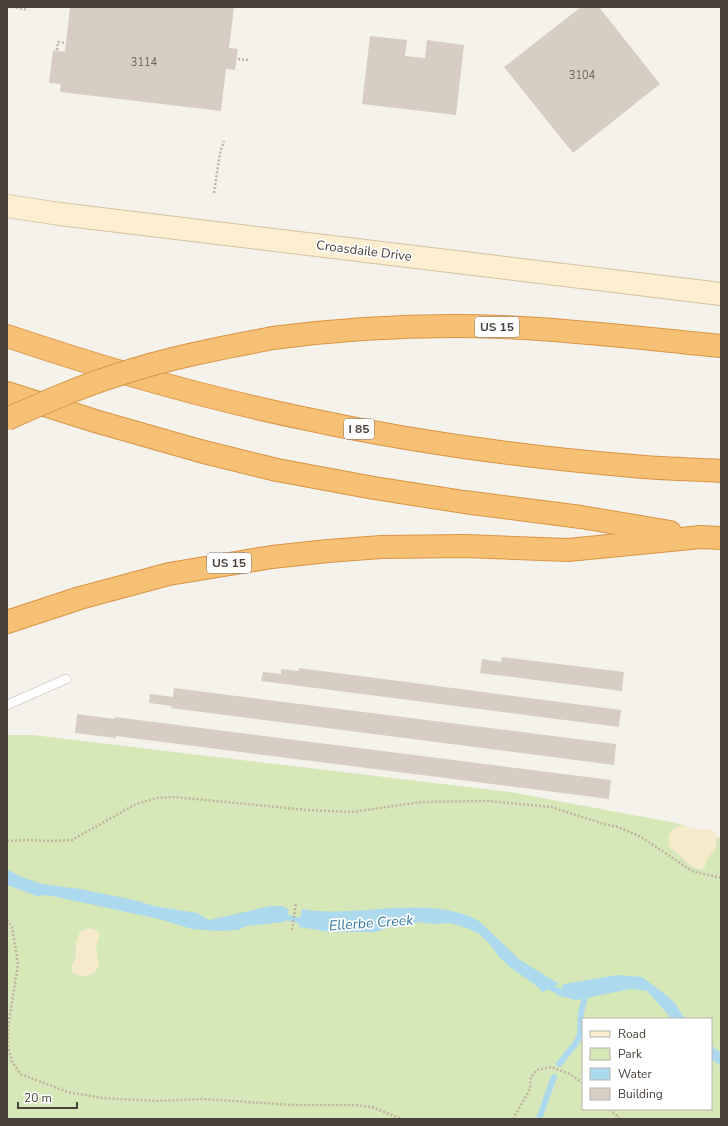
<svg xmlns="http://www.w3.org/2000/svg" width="728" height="1126" font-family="'Nunito Sans',sans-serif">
<rect width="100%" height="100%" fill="#f5f2ec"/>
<!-- green -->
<path fill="#d6e7b8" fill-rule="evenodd" d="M 7,735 L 33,735 L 510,792 L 676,823 L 721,838 L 721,1119 L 7,1119 ZM 583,1019 L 711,1019 L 711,1109 L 583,1109 Z"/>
<!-- sand -->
<path fill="#f6eacb" d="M 680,826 C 687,826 690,828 696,829 C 705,832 710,825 717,835 L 716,849 L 708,857 L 704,869 C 687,870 682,853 669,847 C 667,837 669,828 680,826 Z
M 89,928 L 96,930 L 100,934 L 96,946 L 99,964 L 95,972 L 87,976 L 81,976 L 73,973 L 71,969 L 76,955 L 76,941 L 80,932 Z"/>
<!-- water -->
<path fill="#add9ee" d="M 7,869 L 19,876 L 42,884 L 80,889 L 134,900 L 154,906 L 197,913 L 209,920 L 271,906 L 283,906 L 289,910 L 284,922 L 246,926 L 238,930 L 217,931 L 192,929 L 159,919 L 80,902 L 47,895 L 37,896 L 7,885 Z
M 302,909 C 357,919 428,893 479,921 L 520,960 L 559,984 L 542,992 L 538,987 L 510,967 L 499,957 L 489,943 L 479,934 L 467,928 L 450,923 L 435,924 L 418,922 L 402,927 L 390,927 L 375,932 L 330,932 L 299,927 Z
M 617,975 L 642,977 L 666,995 L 674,1002 L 685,1019 L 672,1019 L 647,991 L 631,989 L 576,1000 L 556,995 L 564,984 Z
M 711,1045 L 721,1053 L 721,1066 L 711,1059 Z"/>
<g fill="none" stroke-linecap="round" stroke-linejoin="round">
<!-- stream -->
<path stroke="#add9ee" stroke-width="6" d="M 278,915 L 308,923
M 544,985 L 566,994
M 559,1064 L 576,1043 L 580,1035 L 581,1012 L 587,991
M 539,1119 L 554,1077"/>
</g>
<!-- building -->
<path fill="#d7cdc2" d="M 70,7 L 234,7 L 229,48 L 238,49 L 235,70 L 226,69 L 221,111 L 60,92 L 61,84 L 49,83 L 53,50 L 65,52 Z
M 581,7 L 599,7 L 660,84 L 573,153 L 504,67 Z
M 370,36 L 407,40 L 405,56 L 425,58 L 427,40 L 464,45 L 456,115 L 362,104 Z
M 502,657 L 624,672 L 622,691 L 480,673 L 482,659 L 501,662 Z
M 299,668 L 621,710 L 619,727 L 261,681 L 263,672 L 281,674 L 281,669 L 299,671 Z
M 174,688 L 616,744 L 614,765 L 171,708 L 172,706 L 149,703 L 150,694 L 173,697 Z
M 77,714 L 115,719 L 115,717 L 611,780 L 609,799 L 116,736 L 116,738 L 75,733 Z"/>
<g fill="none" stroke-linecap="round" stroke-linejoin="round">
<!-- lane casing -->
<g stroke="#c1b9af" stroke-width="10">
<path id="lane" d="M 7,705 L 66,679"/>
</g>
<!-- secondary casing -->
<g stroke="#d3c19e" stroke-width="24">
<path id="secondary" d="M 7,206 L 60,214 L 721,294"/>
</g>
<!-- highway casing -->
<g stroke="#d79545" stroke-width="24">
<path id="highway" d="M 7,336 C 105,369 205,398 307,419 C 413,442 525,457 633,466 C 662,469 692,469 721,471
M 273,338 C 350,328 426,324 503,327 C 576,330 649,339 721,346
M 7,393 L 95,421 L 200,451 L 277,470 L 374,488 L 464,502 L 581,517 L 670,532
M 7,622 L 80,598 L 169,574 L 272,557 L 328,551 L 381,547 L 465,546 L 568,550 L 701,537 L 721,538"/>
</g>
<!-- path -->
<path stroke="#c2b3a1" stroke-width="2.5" stroke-dasharray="2 2" stroke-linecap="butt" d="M 12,7 L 28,10
M 57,50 L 58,42 L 66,43
M 238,59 L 248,60
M 214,193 L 220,153 L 224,141
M 7,841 L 29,840 L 49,841 L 72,840 L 136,804 L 157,798 L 175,797 L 307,810 L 352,812 L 421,802 L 488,801 L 551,807 L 604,824 L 618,827 L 641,837 L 692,871 L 721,878
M 7,920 L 12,927 L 18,964 L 8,1028 L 8,1047 L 12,1061 L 20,1074 L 68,1092 L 102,1098 L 156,1101 L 203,1099 L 293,1105 L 355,1105 L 372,1107 L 402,1119
M 292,930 L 296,902
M 610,1109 L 620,1119
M 513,1119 L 530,1089 L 531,1077 L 537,1070 L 551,1067 L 568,1073 L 583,1083"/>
<!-- lane -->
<use href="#lane" stroke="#fff" stroke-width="9"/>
<!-- secondary -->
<use href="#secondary" stroke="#fceecf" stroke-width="22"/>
<!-- highway -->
<use href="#highway" stroke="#f7c175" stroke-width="22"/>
<!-- highway-bridge casing -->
<g stroke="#d79545" stroke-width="24" stroke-linecap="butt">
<path id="highway-bridge" d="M 7,419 C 43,403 79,387 117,375 C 168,358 221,348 273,338"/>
</g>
<!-- highway-bridge -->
<use href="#highway-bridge" stroke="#f7c175" stroke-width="22"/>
</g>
<g text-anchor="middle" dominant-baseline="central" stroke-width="3.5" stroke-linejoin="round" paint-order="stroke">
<!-- number labels -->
<g font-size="11" fill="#6d655c">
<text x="144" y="62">3114</text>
<text x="582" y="75">3104</text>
</g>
<!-- shield labels -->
<g fill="#fff" stroke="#807b75" stroke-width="1">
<rect x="475" y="317" width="44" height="20" rx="3"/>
<rect x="344" y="419" width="30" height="20" rx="3"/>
<rect x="207" y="553" width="44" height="20" rx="3"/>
</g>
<g font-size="12" font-weight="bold" fill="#4a423a">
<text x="497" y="327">US 15</text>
<text x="359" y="429">I 85</text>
<text x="229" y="563">US 15</text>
</g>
<!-- street labels -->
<g font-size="13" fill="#4a423a" stroke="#fff">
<text transform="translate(364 251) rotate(7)">Croasdaile Drive</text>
</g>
<!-- water labels -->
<g font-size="14" font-style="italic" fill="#327ca2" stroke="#fff">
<text transform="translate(371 923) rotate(-4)">Ellerbe Creek</text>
</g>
</g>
<!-- border -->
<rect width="728" height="1126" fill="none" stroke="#4a423a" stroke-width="16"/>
<!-- legend -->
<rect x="582" y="1018" width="130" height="92" fill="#ffffff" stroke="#b7b3b0"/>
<rect x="590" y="1031" width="20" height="6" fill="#fceecf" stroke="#b7b3b0"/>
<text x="618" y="1038" font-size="12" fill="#4a423a">Road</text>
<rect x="590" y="1048" width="20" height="12" fill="#d6e7b8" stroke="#b7b3b0"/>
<text x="618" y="1058" font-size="12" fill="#4a423a">Park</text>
<rect x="590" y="1068" width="20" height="12" fill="#add9ee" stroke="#b7b3b0"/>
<text x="618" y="1078" font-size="12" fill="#4a423a">Water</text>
<rect x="590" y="1088" width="20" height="12" fill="#d7cdc2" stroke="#b7b3b0"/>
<text x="618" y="1098" font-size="12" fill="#4a423a">Building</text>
<!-- scale -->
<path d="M18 1102v6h59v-6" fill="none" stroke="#4a423a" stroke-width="2"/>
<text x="24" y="1102" font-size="12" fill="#4a423a" stroke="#ffffff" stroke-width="3" paint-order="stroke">20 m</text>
</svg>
